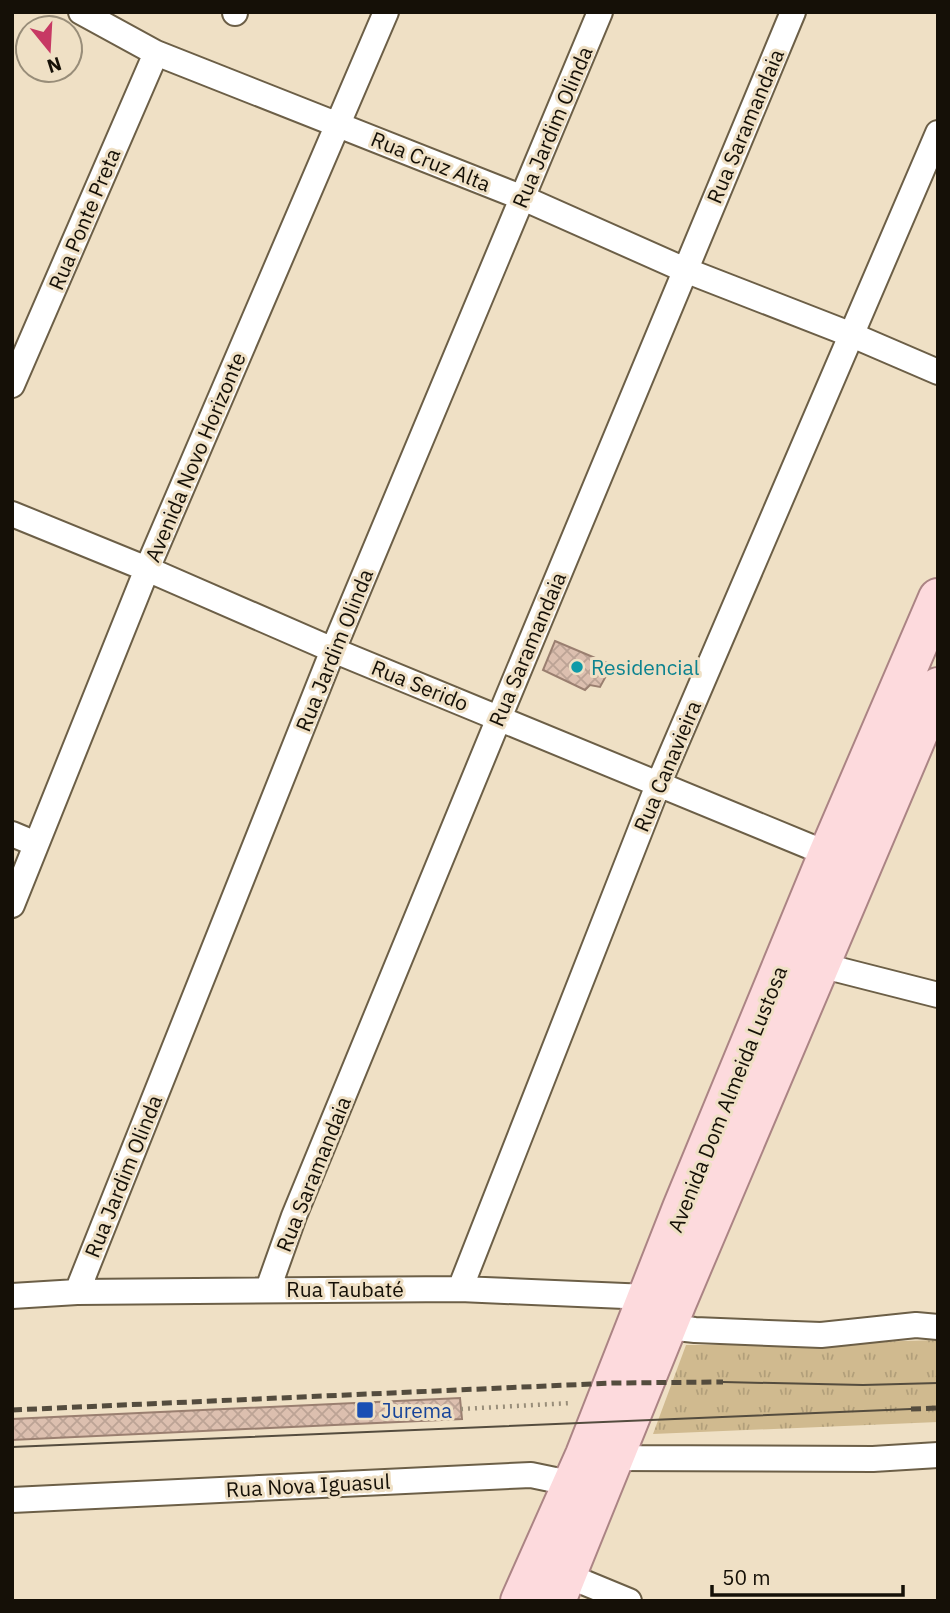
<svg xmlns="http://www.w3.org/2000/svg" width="950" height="1613" font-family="'IBM Plex Sans',sans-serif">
<defs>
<pattern id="grass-tufts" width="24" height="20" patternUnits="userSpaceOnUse" patternTransform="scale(1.75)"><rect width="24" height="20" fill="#d0ba8f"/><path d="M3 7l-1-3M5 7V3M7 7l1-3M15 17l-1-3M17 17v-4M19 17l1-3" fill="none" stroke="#b29f7a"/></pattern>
<pattern id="building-cross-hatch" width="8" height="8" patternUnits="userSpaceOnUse" patternTransform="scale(1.75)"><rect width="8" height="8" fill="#dcbfaf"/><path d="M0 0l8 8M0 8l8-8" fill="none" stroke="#bca395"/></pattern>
</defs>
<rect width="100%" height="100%" fill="#efe0c5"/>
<!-- grass -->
<path fill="url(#grass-tufts)" d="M 938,1340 L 938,1422 L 653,1434 L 686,1345 L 765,1345 Z"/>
<!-- building -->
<path fill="url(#building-cross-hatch)" stroke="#9a7f70" stroke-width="2" d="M 555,641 L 612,665 L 600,687 L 590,685 L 585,690 L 543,670 Z
M 460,1398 L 462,1419 L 12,1440 L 12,1419 Z"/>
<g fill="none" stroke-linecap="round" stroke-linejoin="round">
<!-- minor casing -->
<g stroke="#6c5f47" stroke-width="28">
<path id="minor" d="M 81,12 L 156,53 L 523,198 L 685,270 L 852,335 L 938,372
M 235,13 L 235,12
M 12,385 L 156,53
M 12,514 L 147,569 L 333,650 L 828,854
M 12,834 L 36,844
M 12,905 L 147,569 L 386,12
M 820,965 L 938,995
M 268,1289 L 294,1216 L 499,718 L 793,12
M 460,1289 L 658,785 L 938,133
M 77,1292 L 333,650 L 600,12
M 12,1296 L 77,1292 L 460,1289 L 648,1297 L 659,1299
M 667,1327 L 695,1330 L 821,1335 L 916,1325 L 938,1327
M 603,1457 L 614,1458 L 873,1459 L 938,1455
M 12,1500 L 531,1475 L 584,1486
M 556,1569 L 566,1575 L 629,1601"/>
</g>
<!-- primary casing -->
<g stroke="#ab8484" stroke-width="42">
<path id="primary" d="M 520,1601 L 585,1455 L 682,1208 L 753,1036 L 828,854 L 938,598
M 556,1601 L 677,1302 L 938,687"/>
</g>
<!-- path -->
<path stroke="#998e7a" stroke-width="4.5" stroke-dasharray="2 5" stroke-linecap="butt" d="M 461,1409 L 572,1403"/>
<!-- minor -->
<use href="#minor" stroke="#fff" stroke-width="24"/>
<!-- primary -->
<use href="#primary" stroke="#fddadd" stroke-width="38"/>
<!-- tram -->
<path stroke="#544c3e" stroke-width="2" d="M 723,1382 L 863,1385 L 938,1383
M 12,1447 L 911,1409"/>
<!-- rail -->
<path stroke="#544c3e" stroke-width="5" stroke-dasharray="10 5" stroke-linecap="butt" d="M 911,1409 L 938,1408
M 12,1410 L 613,1383 L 723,1382"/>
</g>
<!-- markers -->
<circle fill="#0f9aa8" stroke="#efe0c5" stroke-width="2.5" cx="577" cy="667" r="7"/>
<rect fill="#1a4fb4" stroke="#efe0c5" stroke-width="2.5" x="356" y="1401" width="18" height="18" rx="3.5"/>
<g text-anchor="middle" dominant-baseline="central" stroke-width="6" stroke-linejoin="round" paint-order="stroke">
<!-- street labels -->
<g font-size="21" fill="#151007" stroke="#efe0c5">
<text transform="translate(745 126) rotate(-67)">Rua Saramandaia</text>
<text transform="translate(552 127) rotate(-67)">Rua Jardim Olinda</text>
<text transform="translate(431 161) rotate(22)">Rua Cruz Alta</text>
<text transform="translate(84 219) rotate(-67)">Rua Ponte Preta</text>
<text transform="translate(195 457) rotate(-67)">Avenida Novo Horizonte</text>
<text transform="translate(527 649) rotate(-67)">Rua Saramandaia</text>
<text transform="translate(334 650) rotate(-68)">Rua Jardim Olinda</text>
<text transform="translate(420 685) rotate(22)">Rua Serido</text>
<text transform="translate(667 766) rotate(-67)">Rua Canavieira</text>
<text transform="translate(727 1099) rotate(-68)">Avenida Dom Almeida Lustosa</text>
<text transform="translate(313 1174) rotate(-68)">Rua Saramandaia</text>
<text transform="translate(123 1176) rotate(-68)">Rua Jardim Olinda</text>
<text x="345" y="1289">Rua Taubaté</text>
<text transform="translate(308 1485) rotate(-3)">Rua Nova Iguasul</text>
</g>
<!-- culture labels -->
<g font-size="21" fill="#0d838f" stroke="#efe0c5" text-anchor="start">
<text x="591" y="667">Residencial</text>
</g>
<!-- transit labels -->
<g font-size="21" fill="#164399" stroke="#efe0c5" text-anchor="start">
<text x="381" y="1410">Jurema</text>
</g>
</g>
<!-- border -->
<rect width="950" height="1613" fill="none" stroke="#151007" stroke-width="28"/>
<!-- north arrow -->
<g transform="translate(49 49) rotate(162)"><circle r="33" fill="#efe0c5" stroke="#988d79" stroke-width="2"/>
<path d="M0-5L12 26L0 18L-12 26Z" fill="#c73964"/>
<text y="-10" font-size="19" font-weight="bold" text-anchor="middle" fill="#151007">N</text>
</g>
<!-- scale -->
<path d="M712 1585v10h191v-10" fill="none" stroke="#151007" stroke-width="3.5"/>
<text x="722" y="1585" font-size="21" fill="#151007" stroke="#efe0c5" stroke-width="5" paint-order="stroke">50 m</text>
</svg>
